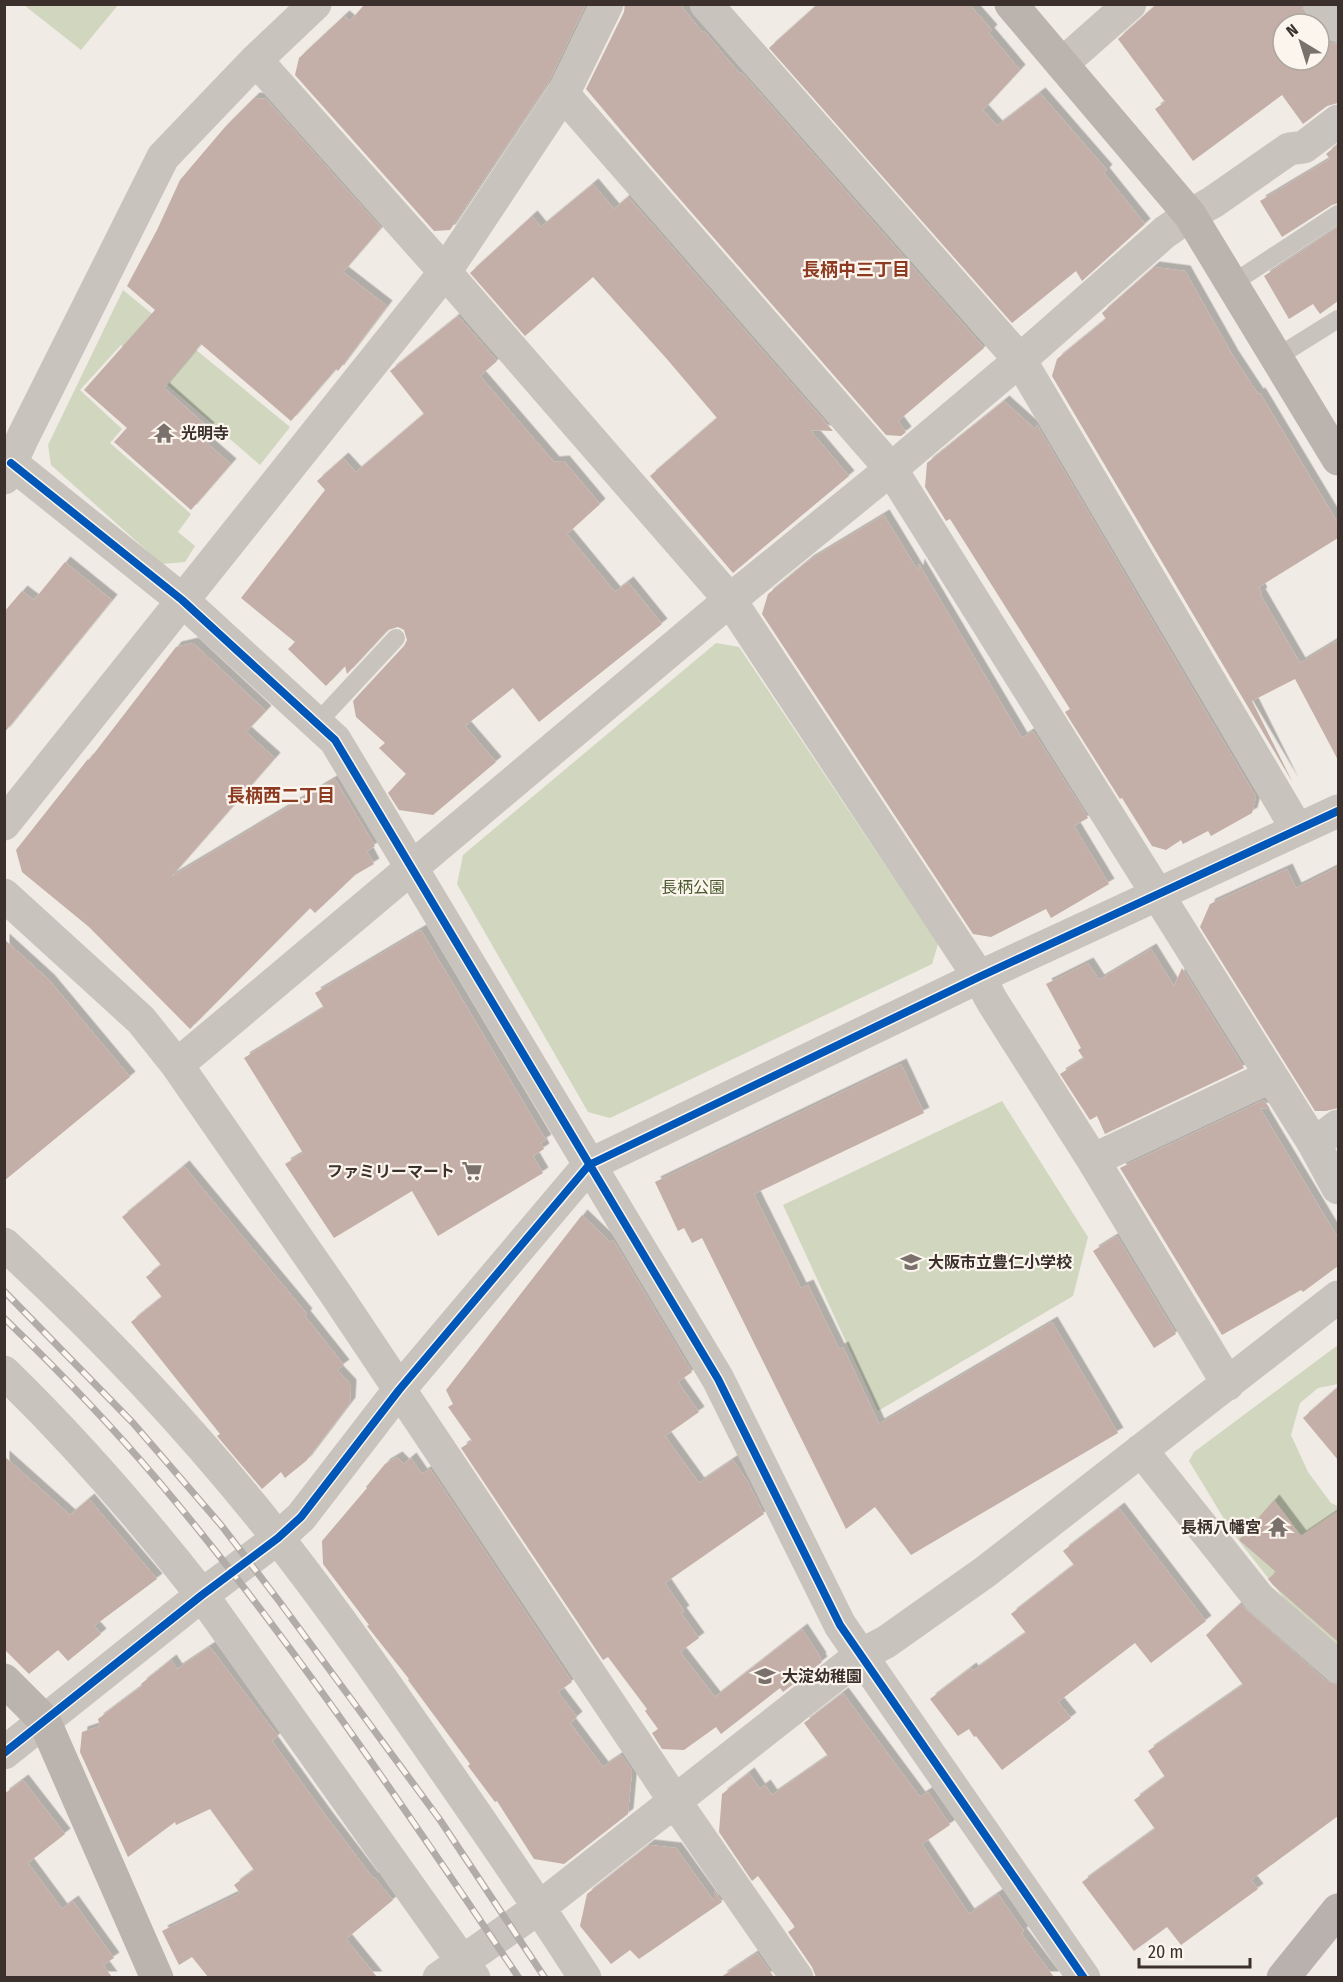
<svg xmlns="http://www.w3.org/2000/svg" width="1343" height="1982" font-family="'Fira Sans Condensed','Noto Sans JP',sans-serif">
<defs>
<filter id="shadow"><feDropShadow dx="5.5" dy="-5.5" stdDeviation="0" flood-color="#0004"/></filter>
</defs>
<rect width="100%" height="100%" fill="#f0ebe5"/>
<!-- green -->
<path fill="#d1d6bf" d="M 24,5 L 118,5 L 81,50 Z
M 123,290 L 290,427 L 260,465 L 121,345 L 80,390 L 122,429 L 110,443 L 191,514 L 178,532 L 195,546 L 185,562 L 162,564 L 51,465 L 48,445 Z
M 716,643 L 739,647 L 938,944 L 932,964 L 610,1118 L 588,1112 L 457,884 L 463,855 Z
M 1002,1101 L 1088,1237 L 1073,1296 L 878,1411 L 783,1205 Z
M 1338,1345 L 1338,1384 L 1318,1388 L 1300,1403 L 1291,1435 L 1308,1472 L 1331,1503 L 1338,1506 L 1338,1646 L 1308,1625 L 1286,1601 L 1232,1532 L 1189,1461 L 1194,1452 Z"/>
<!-- building -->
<path fill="#c3afa7" filter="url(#shadow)" d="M 365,4 L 586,4 L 547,85 L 450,230 L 434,231 L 295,75 L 299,58 L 344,16 L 350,21 Z
M 625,4 L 680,4 L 702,32 L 704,31 L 740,74 L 741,72 L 984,348 L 898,421 L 906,432 L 901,436 L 886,435 L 651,166 L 586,89 L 624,12 Z
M 818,4 L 969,4 L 992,30 L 989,33 L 1020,70 L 983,110 L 997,126 L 1040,93 L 1107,170 L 1104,173 L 1145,224 L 1082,281 L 1076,271 L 1012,323 L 769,48 Z
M 1157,4 L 1301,4 L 1304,16 L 1311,24 L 1283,24 L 1283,60 L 1319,60 L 1319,33 L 1331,43 L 1338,44 L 1338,103 L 1327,106 L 1303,124 L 1282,95 L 1193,161 L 1155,109 L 1165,102 L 1118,39 Z
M 254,98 L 266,99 L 381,228 L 343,272 L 387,306 L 338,371 L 336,369 L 291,421 L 201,344 L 164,388 L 209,428 L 201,438 L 231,464 L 191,510 L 114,442 L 127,428 L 84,390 L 155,310 L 127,286 L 157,230 L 180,180 L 225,127 Z
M 1338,144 L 1338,203 L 1332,205 L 1282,237 L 1260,201 L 1330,159 L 1326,154 Z
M 593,184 L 614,209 L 628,197 L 833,431 L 810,430 L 849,476 L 733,573 L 650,476 L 717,418 L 666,358 L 593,277 L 525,336 L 470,273 L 532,216 L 541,227 Z
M 1338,227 L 1338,301 L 1320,314 L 1313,304 L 1289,319 L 1264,276 Z
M 1154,267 L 1185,271 L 1233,356 L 1258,394 L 1260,393 L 1338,523 L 1338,538 L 1259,587 L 1262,593 L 1260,594 L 1300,663 L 1338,640 L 1338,760 L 1295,679 L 1252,701 L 1293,783 L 1052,376 L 1057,359 L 1106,319 L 1102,313 Z
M 458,316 L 497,361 L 480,376 L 554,462 L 564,461 L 600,504 L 567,534 L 615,592 L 628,582 L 662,624 L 539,722 L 513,688 L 465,726 L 496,762 L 433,815 L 399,810 L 388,793 L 406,774 L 379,748 L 385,743 L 356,717 L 353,701 L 404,646 L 407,640 L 404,630 L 398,627 L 388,630 L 347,674 L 345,666 L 326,686 L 288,649 L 295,642 L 241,598 L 325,490 L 317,481 L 343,458 L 356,472 L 424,414 L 390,371 Z
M 1004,401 L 1035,429 L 1037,425 L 1256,797 L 1252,813 L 1211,836 L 1208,831 L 1183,844 L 1181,840 L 1166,850 L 1152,846 L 1122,798 L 1120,799 L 1065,712 L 1070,709 L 950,519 L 946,521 L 925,487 L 927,463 Z
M 884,515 L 918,571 L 919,564 L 1022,738 L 1033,731 L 1088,818 L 1074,826 L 1109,884 L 1051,918 L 1046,909 L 991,937 L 973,934 L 762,614 L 768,594 L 808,561 Z
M 65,562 L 112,600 L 4,733 L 4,612 L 22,591 L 34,600 Z
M 193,643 L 266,711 L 246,732 L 275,758 L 171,877 L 335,779 L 375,846 L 367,851 L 374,864 L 355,875 L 315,913 L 310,908 L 190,1029 L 89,927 L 22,872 L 16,850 L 88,759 L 89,760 L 176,647 Z
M 1338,867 L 1338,1108 L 1326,1111 L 1315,1111 L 1200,927 L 1210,904 L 1287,869 L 1296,888 Z
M 421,930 L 546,1140 L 541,1143 L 544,1149 L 533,1156 L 543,1173 L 438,1236 L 412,1191 L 334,1238 L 285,1164 L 303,1153 L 244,1058 L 324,1008 L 315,993 Z
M 4,939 L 49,980 L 130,1077 L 4,1181 Z
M 1151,949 L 1174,986 L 1182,968 L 1244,1068 L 1105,1134 L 1097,1116 L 1090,1120 L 1060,1074 L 1084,1059 L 1078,1050 L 1081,1048 L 1046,984 L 1088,963 L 1099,980 Z
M 901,1064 L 924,1113 L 754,1194 L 801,1288 L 808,1285 L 839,1349 L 843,1347 L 879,1424 L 1052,1322 L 1118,1433 L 911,1555 L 875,1507 L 846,1529 L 702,1238 L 692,1243 L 684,1228 L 678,1231 L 655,1182 Z
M 1264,1100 L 1270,1109 L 1260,1108 L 1338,1238 L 1338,1266 L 1303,1292 L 1301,1290 L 1222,1335 L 1120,1168 Z
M 184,1166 L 307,1314 L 305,1316 L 344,1365 L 337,1370 L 351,1385 L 350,1403 L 306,1461 L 285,1478 L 281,1472 L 262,1489 L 217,1436 L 220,1434 L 131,1322 L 162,1297 L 146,1277 L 161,1265 L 122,1217 Z
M 582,1215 L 610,1242 L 613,1240 L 692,1372 L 678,1382 L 699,1412 L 665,1436 L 699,1483 L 733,1460 L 748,1482 L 764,1514 L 665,1583 L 684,1611 L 681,1613 L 699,1638 L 680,1652 L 715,1697 L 802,1629 L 821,1658 L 820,1659 L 822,1662 L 783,1692 L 780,1688 L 721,1734 L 716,1727 L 684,1750 L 662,1749 L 652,1733 L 658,1729 L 645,1711 L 647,1709 L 608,1657 L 603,1660 L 461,1448 L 472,1441 L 448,1407 L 453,1404 L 446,1390 Z
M 1117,1236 L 1176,1334 L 1154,1348 L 1093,1251 Z
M 1338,1387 L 1338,1460 L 1303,1418 Z
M 4,1456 L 70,1515 L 89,1499 L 157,1579 L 94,1626 L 101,1634 L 68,1661 L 58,1650 L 29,1674 L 4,1649 Z
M 397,1457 L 404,1464 L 411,1458 L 422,1474 L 430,1469 L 572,1682 L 558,1692 L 577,1717 L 570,1723 L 603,1767 L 621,1755 L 632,1771 L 628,1814 L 564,1864 L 534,1859 L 497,1801 L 495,1802 L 468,1766 L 470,1764 L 408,1680 L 409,1679 L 367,1626 L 369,1625 L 323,1564 L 322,1541 L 367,1488 L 366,1487 L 385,1464 Z
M 1274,1500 L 1301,1536 L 1338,1511 L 1337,1641 L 1273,1585 L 1268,1579 L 1276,1572 L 1239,1540 Z
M 1119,1508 L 1206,1621 L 1151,1663 L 1135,1643 L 1058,1702 L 1071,1718 L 1002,1770 L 976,1736 L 974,1737 L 969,1729 L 958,1736 L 930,1699 L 971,1668 L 973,1671 L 1026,1633 L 1011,1614 L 1074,1565 L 1063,1551 Z
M 1240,1604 L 1326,1681 L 1338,1685 L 1338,1816 L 1251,1880 L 1258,1889 L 1181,1945 L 1167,1927 L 1134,1951 L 1082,1882 L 1155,1829 L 1134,1800 L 1165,1777 L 1148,1751 L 1243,1685 L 1206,1635 Z
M 210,1647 L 278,1736 L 272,1741 L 326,1816 L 373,1878 L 374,1877 L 393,1900 L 346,1939 L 377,1977 L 208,1977 L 192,1957 L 179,1965 L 162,1931 L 240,1893 L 234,1885 L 254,1870 L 210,1809 L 176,1825 L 175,1822 L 128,1857 L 80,1752 L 82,1732 L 100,1726 L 98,1719 L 142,1686 L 141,1684 L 171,1660 L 177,1669 Z
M 843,1693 L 920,1797 L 928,1792 L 950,1825 L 922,1844 L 969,1914 L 998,1894 L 1024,1931 L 1021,1933 L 1054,1977 L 816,1977 L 812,1967 L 788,1932 L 795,1927 L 758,1876 L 752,1881 L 719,1832 L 722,1794 L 749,1773 L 760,1789 L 765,1785 L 772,1795 L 828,1756 L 804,1723 Z
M 23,1780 L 65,1834 L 28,1863 L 62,1909 L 73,1901 L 114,1958 L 103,1965 L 112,1977 L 4,1977 L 4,1794 Z
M 649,1845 L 676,1848 L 714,1901 L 714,1891 L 722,1902 L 639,1959 L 630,1950 L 611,1964 L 580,1926 L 587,1894 Z
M 757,1953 L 774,1977 L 721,1977 Z"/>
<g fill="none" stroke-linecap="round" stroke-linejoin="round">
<!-- lane -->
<path stroke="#c9c3be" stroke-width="18" d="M 1233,283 L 1338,214
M 1277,357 L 1338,319
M 317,723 L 396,638"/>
<!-- street -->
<path stroke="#c9c3be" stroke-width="33" d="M 706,4 L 1020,360 L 1297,829
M 1319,4 L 1338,26
M 256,60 L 445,272 L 730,600 L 979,977 L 992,1001 L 1093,1160 L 1228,1384
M 1062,64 L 1130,4
M 563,94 L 891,469 L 1314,1144 L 1338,1188
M 11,463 L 182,600 L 335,740 L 718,1379 L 840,1625 L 1084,1978
M 4,478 L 23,437 L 163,157 L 256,60 L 315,4
M 4,824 L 445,272 L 563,94 L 607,4
M 4,895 L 141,1020 L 177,1065 L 335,1293 L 674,1800 L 797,1978
M 177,1065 L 730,600 L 891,469 L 1020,360 L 1165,232 L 1190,215 L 1213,202 L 1289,149 L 1304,147 L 1338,121
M 1314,1144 L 1338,1126
M 1093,1160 L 1271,1076
M 4,1244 C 102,1334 195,1433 277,1537 C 335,1611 389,1689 443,1767 C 491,1836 539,1906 585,1978
M 4,1372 C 75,1441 141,1517 202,1595 L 474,1978
M 1141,1450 L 1259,1598 L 1338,1667
M 4,1753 L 202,1595 L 278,1538 L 301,1517 L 399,1390 L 589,1165 L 979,977 L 1338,811
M 439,1978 L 540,1907 L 861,1655 L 886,1642 L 985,1572 L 1338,1297"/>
<!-- secondary -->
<path stroke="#bab3ae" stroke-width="33" d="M 1011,4 L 1190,215 L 1338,459
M 4,1680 L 44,1720 L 157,1978"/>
<!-- primary -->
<path stroke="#b8b1ad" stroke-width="33" d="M 1283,1978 L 1338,1910"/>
<!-- rail casing -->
<g stroke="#b1aca8" stroke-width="7">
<path id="rail" d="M 4,1291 L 133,1423 L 221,1525 L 279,1601 L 440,1820 L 545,1978
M 4,1318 C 59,1371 111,1425 160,1483 C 291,1639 405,1809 519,1978"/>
</g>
<!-- rail -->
<use href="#rail" stroke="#fbf5ee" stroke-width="4.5" stroke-dasharray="14" stroke-linecap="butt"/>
<!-- cycleway casing -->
<g stroke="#fbf5ee" stroke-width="11">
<path id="cycleway" d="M 11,463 L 182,600 L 335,740 L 718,1379 L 840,1625 L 1084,1978
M 4,1753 L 202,1595 L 278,1538 L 301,1517 L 399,1390 L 589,1165 L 979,977 L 1338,811"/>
</g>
<!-- cycleway -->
<use href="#cycleway" stroke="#0057b8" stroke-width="8"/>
</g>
<!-- icons -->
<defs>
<g id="temple-bare" transform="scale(1.62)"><path d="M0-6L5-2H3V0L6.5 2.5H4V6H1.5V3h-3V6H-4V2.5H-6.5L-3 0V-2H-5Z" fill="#7a716c" stroke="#fbf5ee" stroke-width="2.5" paint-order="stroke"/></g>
<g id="supermarket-bare" transform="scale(1.62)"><path d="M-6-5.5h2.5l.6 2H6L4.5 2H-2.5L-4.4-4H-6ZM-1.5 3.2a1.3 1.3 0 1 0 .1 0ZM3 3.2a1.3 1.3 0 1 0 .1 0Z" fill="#7a716c" stroke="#fbf5ee" stroke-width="2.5" paint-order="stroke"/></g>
<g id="school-bare" transform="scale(1.62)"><path d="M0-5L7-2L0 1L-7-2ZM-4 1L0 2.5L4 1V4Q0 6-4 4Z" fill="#7a716c" stroke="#fbf5ee" stroke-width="2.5" paint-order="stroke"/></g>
</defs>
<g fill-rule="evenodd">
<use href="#temple-bare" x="164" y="433"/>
<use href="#supermarket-bare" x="472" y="1171"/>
<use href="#school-bare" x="911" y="1262"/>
<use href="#temple-bare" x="1278" y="1527"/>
<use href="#school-bare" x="765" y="1676"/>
</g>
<g text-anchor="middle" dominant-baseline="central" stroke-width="4.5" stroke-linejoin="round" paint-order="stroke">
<!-- poi labels -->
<g font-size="16" font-weight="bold" fill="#3b302b" stroke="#fbf5ee" text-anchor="start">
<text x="181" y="433">光明寺</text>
<text x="455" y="1171" text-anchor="end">ファミリーマート</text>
<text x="928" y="1262">大阪市立豊仁小学校</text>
<text x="1261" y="1527" text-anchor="end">長柄八幡宮</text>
<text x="782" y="1676">大淀幼稚園</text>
</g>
<!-- park labels -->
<g font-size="16" fill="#4a5a2e" stroke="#fbf5ee">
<text x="693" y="887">長柄公園</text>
</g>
<!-- neighbourhood labels -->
<g font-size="18" font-weight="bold" fill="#8c3b22" stroke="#fbf5ee">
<text x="856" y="270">長柄中三丁目</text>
<text x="281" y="796">長柄西二丁目</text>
</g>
</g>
<!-- border -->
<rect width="1343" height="1982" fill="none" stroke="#3b302b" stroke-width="12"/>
<!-- north arrow -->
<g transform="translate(1301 42) rotate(322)"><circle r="28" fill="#fbf5ee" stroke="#aea6a0" stroke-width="1.5"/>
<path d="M0-4.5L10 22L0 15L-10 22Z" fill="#7a716c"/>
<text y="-9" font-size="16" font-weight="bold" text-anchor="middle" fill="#3b302b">N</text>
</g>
<!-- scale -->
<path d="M1139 1958v9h111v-9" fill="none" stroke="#3b302b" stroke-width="3"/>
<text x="1148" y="1958" font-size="18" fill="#3b302b" stroke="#fbf5ee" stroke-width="4.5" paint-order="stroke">20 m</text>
</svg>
